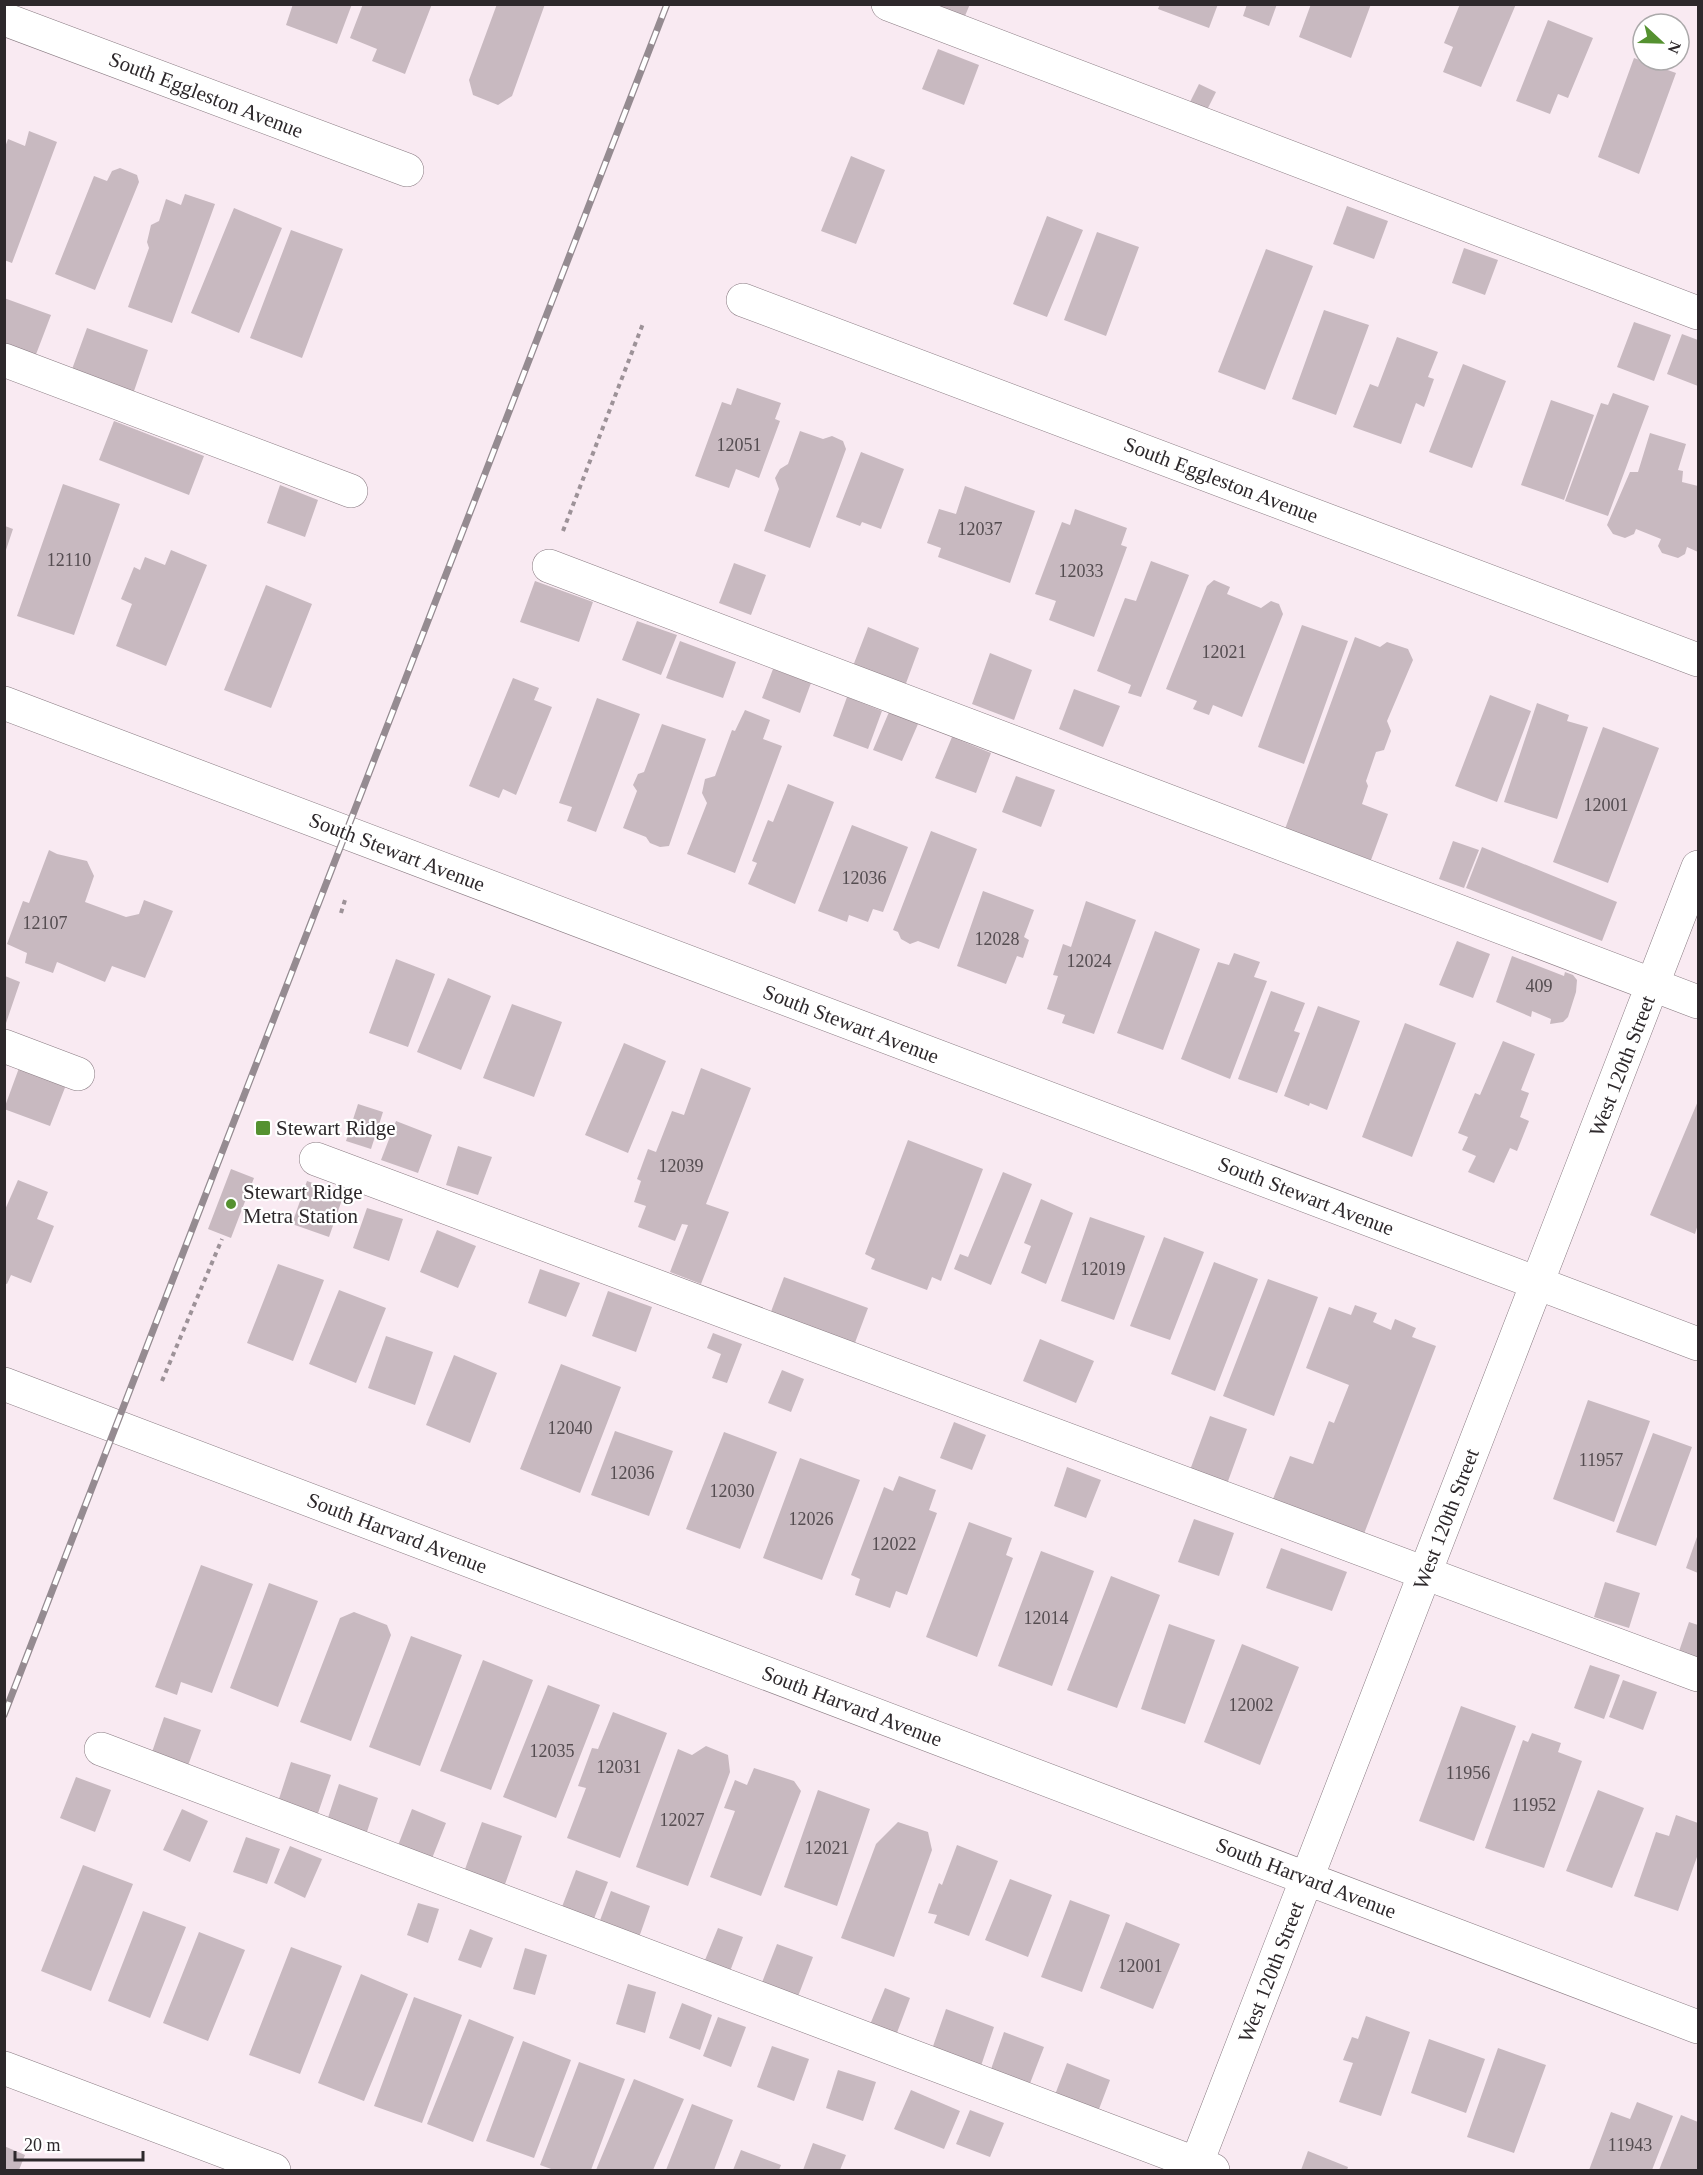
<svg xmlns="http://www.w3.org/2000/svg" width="1703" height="2175" font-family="'Times New Roman',serif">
<rect width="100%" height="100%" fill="#f9eaf2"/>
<!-- building -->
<path fill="#c8b9c0" d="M 293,4 L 352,4 L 337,44 L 286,25 Z
M 363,4 L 432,4 L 405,74 L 372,61 L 377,49 L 350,38 Z
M 497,4 L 545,4 L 512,96 L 498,105 L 473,95 L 469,80 Z
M 925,4 L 970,4 L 962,23 Z
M 1160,4 L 1218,4 L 1209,28 L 1158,9 Z
M 1247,4 L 1277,4 L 1269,26 L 1243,16 Z
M 1311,4 L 1371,4 L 1351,58 L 1299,37 Z
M 1460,4 L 1516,4 L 1481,87 L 1443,72 L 1453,47 L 1444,43 Z
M 1548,20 L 1593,38 L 1568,98 L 1558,94 L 1550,114 L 1516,101 Z
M 938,49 L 979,65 L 964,105 L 922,89 Z
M 1634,58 L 1676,73 L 1639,174 L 1598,157 Z
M 1199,84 L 1216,92 L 1207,110 L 1190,102 Z
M 29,131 L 57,142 L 12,263 L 4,260 L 4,150 L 8,139 L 25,146 Z
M 851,156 L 885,170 L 856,244 L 821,231 Z
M 120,168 L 137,175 L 139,182 L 95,290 L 55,274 L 94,176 L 107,181 L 112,171 Z
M 185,194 L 215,204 L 172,323 L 128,307 L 149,248 L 147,242 L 151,225 L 159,221 L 166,199 L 181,205 Z
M 1347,206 L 1388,221 L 1374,259 L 1333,244 Z
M 234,208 L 282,228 L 239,333 L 191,313 Z
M 1047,216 L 1083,230 L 1047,317 L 1013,304 Z
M 291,230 L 343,249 L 302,358 L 250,338 Z
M 1097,232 L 1139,247 L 1106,336 L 1064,320 Z
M 1464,248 L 1498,260 L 1485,295 L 1452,283 Z
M 1266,249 L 1313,266 L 1265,390 L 1218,372 Z
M 4,298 L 51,315 L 35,357 L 4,347 Z
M 1324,310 L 1369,325 L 1336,415 L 1292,399 Z
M 1634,322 L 1671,335 L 1654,381 L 1617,367 Z
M 87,328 L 148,350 L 133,394 L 71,372 Z
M 1682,334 L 1698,340 L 1698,386 L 1667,374 Z
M 1397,337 L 1438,352 L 1428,377 L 1434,379 L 1424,407 L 1416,403 L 1401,444 L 1353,427 L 1370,384 L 1378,387 Z
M 1463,364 L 1506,381 L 1472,468 L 1429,452 Z
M 737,388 L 781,403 L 775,419 L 780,421 L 759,478 L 736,469 L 729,488 L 695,476 L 722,402 L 731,405 Z
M 1613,393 L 1649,406 L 1608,516 L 1565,501 L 1601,403 L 1608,405 Z
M 1551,400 L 1594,415 L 1564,500 L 1521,485 Z
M 114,421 L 204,456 L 189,495 L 99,460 Z
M 800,431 L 823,439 L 832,436 L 843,441 L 846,449 L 810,548 L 764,531 L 779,489 L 775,478 L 780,469 L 788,464 Z
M 1650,433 L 1686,444 L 1678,470 L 1683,471 L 1682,482 L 1698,486 L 1698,552 L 1687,547 L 1685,554 L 1678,558 L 1662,553 L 1658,546 L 1661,539 L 1636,529 L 1634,534 L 1625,538 L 1613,534 L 1607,525 L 1630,472 L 1638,472 Z
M 861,452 L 904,469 L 881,529 L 862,522 L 860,526 L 836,517 Z
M 63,484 L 120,504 L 74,635 L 17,616 Z
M 280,485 L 318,500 L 305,537 L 267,523 Z
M 965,486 L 1035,511 L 1010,583 L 938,557 L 941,548 L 927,543 L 939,509 L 956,514 Z
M 1075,509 L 1127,528 L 1121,545 L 1127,547 L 1094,637 L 1049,620 L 1056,601 L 1035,594 L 1062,522 L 1070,525 Z
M 5,526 L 13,529 L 5,553 Z
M 171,550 L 207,565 L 166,666 L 116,646 L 132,604 L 121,599 L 134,567 L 140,570 L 145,557 L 165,565 Z
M 1151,561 L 1189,575 L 1141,697 L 1128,693 L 1131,685 L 1097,671 L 1125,598 L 1136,601 Z
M 734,563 L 766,575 L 751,615 L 719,603 Z
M 1214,580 L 1230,587 L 1227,594 L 1261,608 L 1271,601 L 1279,604 L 1283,614 L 1242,717 L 1213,705 L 1209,715 L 1193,709 L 1197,701 L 1166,689 L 1207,586 Z
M 535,581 L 593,602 L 579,642 L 520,622 Z
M 266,585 L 312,604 L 271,708 L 224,690 Z
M 637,621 L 677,635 L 661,675 L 622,660 Z
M 1302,625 L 1348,641 L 1304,764 L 1258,747 Z
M 868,627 L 919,648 L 905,686 L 853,666 Z
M 1355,637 L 1380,647 L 1387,642 L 1408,649 L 1413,660 L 1387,721 L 1391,731 L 1384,750 L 1376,752 L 1366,781 L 1368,786 L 1362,804 L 1388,814 L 1371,860 L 1285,829 Z
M 680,641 L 736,662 L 723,698 L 666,678 Z
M 990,653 L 1032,670 L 1014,720 L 972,704 Z
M 773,669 L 811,683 L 800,713 L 762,698 Z
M 513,678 L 539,688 L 534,700 L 552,707 L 516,795 L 503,789 L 499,798 L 469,786 Z
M 1074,689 L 1120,706 L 1103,747 L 1059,729 Z
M 1490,695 L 1531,711 L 1497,802 L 1455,786 Z
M 847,697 L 882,711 L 868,749 L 833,736 Z
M 597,698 L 640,714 L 596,832 L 567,821 L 572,807 L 559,803 Z
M 1537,703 L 1569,715 L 1567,721 L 1588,727 L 1557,819 L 1504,802 Z
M 745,710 L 770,720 L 763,739 L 782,746 L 735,873 L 687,854 L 707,803 L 702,793 L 705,779 L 715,776 L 732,730 L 735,731 Z
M 889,712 L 918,724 L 902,761 L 873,750 Z
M 662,724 L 706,739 L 669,846 L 660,847 L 650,843 L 646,837 L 623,828 L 637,791 L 633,785 L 638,774 L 644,772 Z
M 1603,727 L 1659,748 L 1608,883 L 1553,862 Z
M 952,737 L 991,753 L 976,793 L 935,778 Z
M 1016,776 L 1055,790 L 1041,827 L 1002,812 Z
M 788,784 L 834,802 L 795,904 L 748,884 L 757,863 L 752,861 L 768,820 L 773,822 Z
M 852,825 L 908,847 L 883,912 L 873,909 L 868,922 L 849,915 L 847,922 L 818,911 Z
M 931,831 L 977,849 L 939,949 L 918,941 L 910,944 L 901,939 L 898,932 L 893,930 Z
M 1453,841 L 1479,850 L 1464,888 L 1439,879 Z
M 1482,847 L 1617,902 L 1602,941 L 1466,888 Z
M 49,850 L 57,854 L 87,861 L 94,876 L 85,902 L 126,917 L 139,914 L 144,900 L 173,911 L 145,978 L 112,966 L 105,982 L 57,962 L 53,973 L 25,963 L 27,953 L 7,944 L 23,901 L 29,903 Z
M 983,891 L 1034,910 L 1024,937 L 1029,940 L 1023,958 L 1017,956 L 1006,984 L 957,966 Z
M 1086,901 L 1136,920 L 1094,1034 L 1062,1023 L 1065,1015 L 1047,1009 L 1058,976 L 1053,975 L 1063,944 L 1071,947 Z
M 1155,931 L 1200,949 L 1163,1050 L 1117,1033 Z
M 1457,941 L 1490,954 L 1473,998 L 1439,985 Z
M 1234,953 L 1260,962 L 1254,977 L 1267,981 L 1230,1079 L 1181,1059 L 1218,962 L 1229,965 Z
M 1512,956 L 1564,976 L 1565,972 L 1573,975 L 1577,980 L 1576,992 L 1568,1017 L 1563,1022 L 1550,1024 L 1551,1019 L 1532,1011 L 1531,1017 L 1496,1002 Z
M 396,959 L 435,974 L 408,1047 L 369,1033 Z
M 5,976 L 20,982 L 5,1026 Z
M 448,978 L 491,996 L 461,1070 L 417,1052 Z
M 1271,991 L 1305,1003 L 1294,1031 L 1300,1033 L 1277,1093 L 1238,1079 Z
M 512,1004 L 562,1022 L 534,1097 L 483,1078 Z
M 1318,1006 L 1360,1021 L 1327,1110 L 1310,1103 L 1309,1106 L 1284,1096 Z
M 1405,1023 L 1456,1043 L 1412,1157 L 1362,1137 Z
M 1503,1041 L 1535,1054 L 1521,1090 L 1529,1093 L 1520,1117 L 1529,1121 L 1517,1151 L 1510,1148 L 1494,1183 L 1468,1172 L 1476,1156 L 1462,1150 L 1468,1137 L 1458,1133 L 1475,1093 L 1480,1095 Z
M 624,1043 L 666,1061 L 628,1153 L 585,1135 Z
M 19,1068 L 66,1085 L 50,1126 L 4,1109 Z
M 701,1068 L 751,1088 L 706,1204 L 729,1212 L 701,1284 L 670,1272 L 688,1225 L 682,1224 L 675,1241 L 638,1227 L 646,1206 L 634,1202 L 641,1181 L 637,1179 L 648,1149 L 656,1152 L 672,1111 L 684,1115 Z
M 1698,1101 L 1698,1224 L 1695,1234 L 1650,1215 Z
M 358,1104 L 383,1112 L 371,1149 L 346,1141 Z
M 396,1121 L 432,1135 L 418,1173 L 381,1160 Z
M 908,1140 L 983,1169 L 941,1281 L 932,1277 L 927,1290 L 871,1269 L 875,1259 L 865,1254 Z
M 458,1146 L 492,1157 L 478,1195 L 446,1185 Z
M 231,1169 L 254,1178 L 231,1238 L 208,1229 Z
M 1003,1172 L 1032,1184 L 991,1285 L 954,1269 L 960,1254 L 968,1257 Z
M 18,1180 L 48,1192 L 37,1219 L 54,1226 L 31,1283 L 11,1275 L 7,1284 L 4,1283 L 4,1212 Z
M 307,1181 L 344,1194 L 329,1237 L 292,1224 Z
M 1041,1199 L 1073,1213 L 1046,1284 L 1021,1273 L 1031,1246 L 1024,1243 Z
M 367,1208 L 403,1219 L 389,1261 L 353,1248 Z
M 1090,1217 L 1145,1236 L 1114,1320 L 1061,1301 Z
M 437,1230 L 476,1246 L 458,1288 L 420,1272 Z
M 1164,1237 L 1204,1252 L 1170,1340 L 1130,1326 Z
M 1214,1262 L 1258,1279 L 1215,1391 L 1171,1374 Z
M 278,1264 L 324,1280 L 293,1361 L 247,1343 Z
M 540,1269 L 580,1283 L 566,1317 L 528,1303 Z
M 784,1277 L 868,1308 L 853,1348 L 769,1317 Z
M 1268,1279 L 1318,1297 L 1274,1416 L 1223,1396 Z
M 339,1290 L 386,1308 L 356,1383 L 309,1364 Z
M 608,1291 L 652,1307 L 636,1352 L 592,1336 Z
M 1355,1305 L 1377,1313 L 1373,1322 L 1391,1330 L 1395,1319 L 1416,1328 L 1412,1337 L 1436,1346 L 1362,1539 L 1271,1504 L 1290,1456 L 1313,1464 L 1329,1421 L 1334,1423 L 1349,1385 L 1306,1368 L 1329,1307 L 1351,1315 Z
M 713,1333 L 742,1344 L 727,1383 L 712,1378 L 721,1354 L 707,1348 Z
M 386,1336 L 433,1352 L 415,1405 L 368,1388 Z
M 1040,1339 L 1094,1361 L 1076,1403 L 1023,1381 Z
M 454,1355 L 497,1373 L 470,1443 L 426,1425 Z
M 561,1364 L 621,1387 L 580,1493 L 520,1469 Z
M 782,1370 L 804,1379 L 791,1412 L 768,1403 Z
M 1588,1400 L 1650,1421 L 1614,1522 L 1553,1499 Z
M 1210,1416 L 1247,1429 L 1227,1484 L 1190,1470 Z
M 954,1422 L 986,1435 L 972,1470 L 940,1458 Z
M 615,1431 L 673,1451 L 649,1516 L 591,1495 Z
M 724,1432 L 777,1452 L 740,1549 L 686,1529 Z
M 1653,1433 L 1692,1447 L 1656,1546 L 1616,1532 Z
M 800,1458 L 860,1480 L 822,1580 L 763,1558 Z
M 1067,1467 L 1101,1480 L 1086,1518 L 1054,1506 Z
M 899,1476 L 936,1490 L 929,1510 L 937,1513 L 907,1595 L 896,1591 L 890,1608 L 855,1595 L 860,1579 L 851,1575 L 884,1487 L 893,1491 Z
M 1194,1519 L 1234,1533 L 1219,1576 L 1178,1562 Z
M 969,1522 L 1012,1538 L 1006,1555 L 1013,1558 L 977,1657 L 926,1637 Z
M 1698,1534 L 1698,1573 L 1686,1568 Z
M 1281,1548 L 1347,1572 L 1332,1611 L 1266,1588 Z
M 1041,1551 L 1094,1571 L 1052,1686 L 998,1666 Z
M 201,1565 L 253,1584 L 212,1693 L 181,1682 L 177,1695 L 155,1687 Z
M 1111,1576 L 1160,1595 L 1117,1708 L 1067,1690 Z
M 1605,1582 L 1640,1593 L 1629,1628 L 1594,1617 Z
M 269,1583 L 318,1601 L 278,1707 L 230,1688 Z
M 354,1612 L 387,1625 L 391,1635 L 351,1741 L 300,1722 L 340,1618 Z
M 1689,1622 L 1698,1625 L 1698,1671 L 1675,1663 Z
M 1169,1624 L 1215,1640 L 1185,1724 L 1141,1709 Z
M 411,1636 L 462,1655 L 420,1766 L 369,1747 Z
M 1242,1644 L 1299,1667 L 1260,1765 L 1204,1742 Z
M 483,1660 L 533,1680 L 491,1790 L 440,1771 Z
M 1590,1665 L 1620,1675 L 1604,1719 L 1574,1708 Z
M 1623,1680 L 1657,1692 L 1643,1730 L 1609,1717 Z
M 548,1685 L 600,1705 L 556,1818 L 503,1797 Z
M 1461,1706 L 1516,1726 L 1474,1841 L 1419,1821 Z
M 613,1712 L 667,1733 L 620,1858 L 567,1838 L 586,1788 L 578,1786 L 592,1748 L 598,1749 Z
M 164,1717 L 201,1730 L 186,1771 L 150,1758 Z
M 1532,1733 L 1561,1743 L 1558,1752 L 1582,1761 L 1544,1868 L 1485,1848 L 1523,1740 L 1528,1742 Z
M 706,1746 L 728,1755 L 730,1772 L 688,1886 L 636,1867 L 678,1749 L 692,1755 Z
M 291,1762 L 331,1775 L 316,1819 L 277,1805 Z
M 754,1768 L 794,1781 L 801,1791 L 761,1896 L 710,1877 L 735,1811 L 724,1808 L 735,1780 L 747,1785 Z
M 76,1777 L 111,1790 L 95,1832 L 60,1818 Z
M 339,1784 L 378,1798 L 363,1844 L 324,1830 Z
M 818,1790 L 870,1809 L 837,1906 L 784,1887 Z
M 1598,1790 L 1644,1808 L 1612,1888 L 1566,1871 Z
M 182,1809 L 208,1821 L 190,1862 L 163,1850 Z
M 412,1809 L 446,1823 L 431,1861 L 397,1848 Z
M 1676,1815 L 1698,1823 L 1698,1854 L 1678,1911 L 1634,1896 L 1656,1832 L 1669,1836 Z
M 482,1822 L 522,1836 L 504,1887 L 464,1872 Z
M 898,1822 L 928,1832 L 932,1850 L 894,1957 L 841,1938 L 876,1844 Z
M 246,1837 L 280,1849 L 267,1884 L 233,1872 Z
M 957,1845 L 998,1861 L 969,1936 L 934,1923 L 937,1915 L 928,1913 L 939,1883 L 942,1885 Z
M 290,1846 L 322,1859 L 305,1898 L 274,1883 Z
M 83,1865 L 133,1884 L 91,1991 L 41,1971 Z
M 576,1870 L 608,1882 L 592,1924 L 560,1912 Z
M 1010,1879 L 1052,1895 L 1028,1957 L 985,1940 Z
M 611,1891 L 650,1906 L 636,1946 L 596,1931 Z
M 1070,1900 L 1110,1915 L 1082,1992 L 1041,1977 Z
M 418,1903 L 439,1909 L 428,1943 L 407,1935 Z
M 143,1911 L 186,1927 L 150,2018 L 108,2001 Z
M 1126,1922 L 1180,1944 L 1153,2009 L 1100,1988 Z
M 718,1928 L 743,1937 L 729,1974 L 703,1965 Z
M 470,1929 L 493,1938 L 481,1968 L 458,1960 Z
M 199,1932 L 245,1950 L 208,2041 L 163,2023 Z
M 777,1944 L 813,1957 L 797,1999 L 761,1985 Z
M 291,1947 L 342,1966 L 300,2074 L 249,2055 Z
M 525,1948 L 547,1955 L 535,1995 L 513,1989 Z
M 361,1974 L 408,1994 L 364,2101 L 318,2083 Z
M 628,1984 L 656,1992 L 645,2033 L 616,2024 Z
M 885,1988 L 910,1998 L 895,2038 L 869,2027 Z
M 414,1997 L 462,2015 L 422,2123 L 374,2106 Z
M 682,2003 L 712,2015 L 700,2050 L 669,2038 Z
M 946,2009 L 994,2027 L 980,2069 L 931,2052 Z
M 1366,2016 L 1410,2032 L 1381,2116 L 1339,2102 L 1353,2063 L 1343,2060 L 1352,2037 L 1358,2039 Z
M 718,2017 L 746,2027 L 731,2067 L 703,2056 Z
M 469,2019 L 514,2037 L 473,2142 L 427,2124 Z
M 1004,2032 L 1044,2047 L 1029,2086 L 990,2072 Z
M 1429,2039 L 1485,2059 L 1466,2113 L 1411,2093 Z
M 523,2041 L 571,2060 L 534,2158 L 486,2141 Z
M 772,2046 L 809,2059 L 794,2101 L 757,2087 Z
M 1498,2048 L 1546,2065 L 1514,2153 L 1467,2137 Z
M 579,2062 L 625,2079 L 591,2170 L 554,2170 L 540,2165 Z
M 1067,2063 L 1110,2080 L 1096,2117 L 1053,2100 Z
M 838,2070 L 876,2082 L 863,2121 L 826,2108 Z
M 634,2079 L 684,2099 L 653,2170 L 596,2170 Z
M 911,2090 L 960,2111 L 944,2149 L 894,2129 Z
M 1637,2102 L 1673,2116 L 1652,2170 L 1589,2170 L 1611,2112 L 1630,2119 Z
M 692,2104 L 733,2120 L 714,2170 L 666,2170 Z
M 970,2110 L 1004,2123 L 990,2157 L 956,2144 Z
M 1681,2115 L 1698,2122 L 1698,2170 L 1659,2170 Z
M 813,2143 L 846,2155 L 840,2170 L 803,2170 Z
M 4,2146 L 25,2155 L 19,2170 L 4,2170 Z
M 741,2150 L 781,2165 L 779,2170 L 733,2170 Z
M 1308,2151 L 1348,2167 L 1347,2170 L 1301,2170 Z"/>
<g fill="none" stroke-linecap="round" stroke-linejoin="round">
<!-- minor casing -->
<g stroke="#897b82" stroke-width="34">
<path id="minor" d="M 888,4 L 1698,313
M 4,19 L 407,170
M 743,300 L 1698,660
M 4,360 L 351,491
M 549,566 L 1698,1002
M 4,703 L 1698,1344
M 4,1046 L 78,1074
M 316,1159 L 1698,1675
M 4,1384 L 1698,2027
M 101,1749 L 1213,2170
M 4,2068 L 274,2170
M 1194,2170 L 1698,867"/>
</g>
<!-- path -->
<path stroke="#9d9298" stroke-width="4" stroke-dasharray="4.5 4.5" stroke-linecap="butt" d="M 563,531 L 644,321
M 341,913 L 345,900
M 162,1381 L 222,1239"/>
<!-- minor -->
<use href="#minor" stroke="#fff" stroke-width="33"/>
<!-- rail casing -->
<g stroke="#958b91" stroke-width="7">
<path id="rail" d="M 4,1715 L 667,4"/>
</g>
<!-- rail -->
<use href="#rail" stroke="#fff" stroke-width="4.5" stroke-dasharray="14" stroke-linecap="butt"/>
</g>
<!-- markers -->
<g fill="#559130" stroke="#fff" stroke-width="2">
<rect x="255" y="1120" width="16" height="16" rx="3"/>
<circle cx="231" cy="1204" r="6"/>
</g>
<g text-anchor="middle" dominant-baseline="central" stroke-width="4.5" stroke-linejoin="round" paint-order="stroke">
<!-- number labels -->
<g font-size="18" fill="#544c50">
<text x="739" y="445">12051</text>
<text x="980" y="529">12037</text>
<text x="69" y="560">12110</text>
<text x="1081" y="571">12033</text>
<text x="1224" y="652">12021</text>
<text x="1606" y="805">12001</text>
<text x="864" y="878">12036</text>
<text x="45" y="923">12107</text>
<text x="997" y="939">12028</text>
<text x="1089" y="961">12024</text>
<text x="1539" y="986">409</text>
<text x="681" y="1166">12039</text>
<text x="1103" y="1269">12019</text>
<text x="570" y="1428">12040</text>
<text x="1601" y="1460">11957</text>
<text x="632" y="1473">12036</text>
<text x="732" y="1491">12030</text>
<text x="811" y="1519">12026</text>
<text x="894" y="1544">12022</text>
<text x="1046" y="1618">12014</text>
<text x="1251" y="1705">12002</text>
<text x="552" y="1751">12035</text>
<text x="619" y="1767">12031</text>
<text x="1468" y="1773">11956</text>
<text x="1534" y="1805">11952</text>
<text x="682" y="1820">12027</text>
<text x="827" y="1848">12021</text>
<text x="1140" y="1966">12001</text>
<text x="1630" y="2145">11943</text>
</g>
<!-- street labels -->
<g font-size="21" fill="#2d282b" stroke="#fff">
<text transform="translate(206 95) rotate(21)">South Eggleston Avenue</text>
<text transform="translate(1221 480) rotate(21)">South Eggleston Avenue</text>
<text transform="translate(397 852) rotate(21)">South Stewart Avenue</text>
<text transform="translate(851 1024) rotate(21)">South Stewart Avenue</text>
<text transform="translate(1622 1066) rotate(-69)">West 120th Street</text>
<text transform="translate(1306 1196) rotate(21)">South Stewart Avenue</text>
<text transform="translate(1446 1519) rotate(-69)">West 120th Street</text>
<text transform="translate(397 1533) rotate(21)">South Harvard Avenue</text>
<text transform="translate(852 1706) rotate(21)">South Harvard Avenue</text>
<text transform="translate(1306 1878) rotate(21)">South Harvard Avenue</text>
<text transform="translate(1271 1972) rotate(-69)">West 120th Street</text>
</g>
<!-- poi labels -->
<g font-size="21" fill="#2d282b" stroke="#fff" text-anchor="start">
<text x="276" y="1128">Stewart Ridge</text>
<text x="243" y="1192">Stewart Ridge<tspan x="243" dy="24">Metra Station</tspan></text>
</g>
</g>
<!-- border -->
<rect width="1703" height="2175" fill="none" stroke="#2d282b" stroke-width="12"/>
<!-- north arrow -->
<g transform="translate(1661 42) rotate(112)"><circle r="28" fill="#ffffff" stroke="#aba9aa" stroke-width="1.5"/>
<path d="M0-4.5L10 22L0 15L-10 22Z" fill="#559130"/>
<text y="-9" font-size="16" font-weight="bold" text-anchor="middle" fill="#2d282b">N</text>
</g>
<!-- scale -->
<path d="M15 2151v9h128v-9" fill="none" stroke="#2d282b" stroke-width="3"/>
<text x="24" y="2151" font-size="18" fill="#2d282b" stroke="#ffffff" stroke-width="4.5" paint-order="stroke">20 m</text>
</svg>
